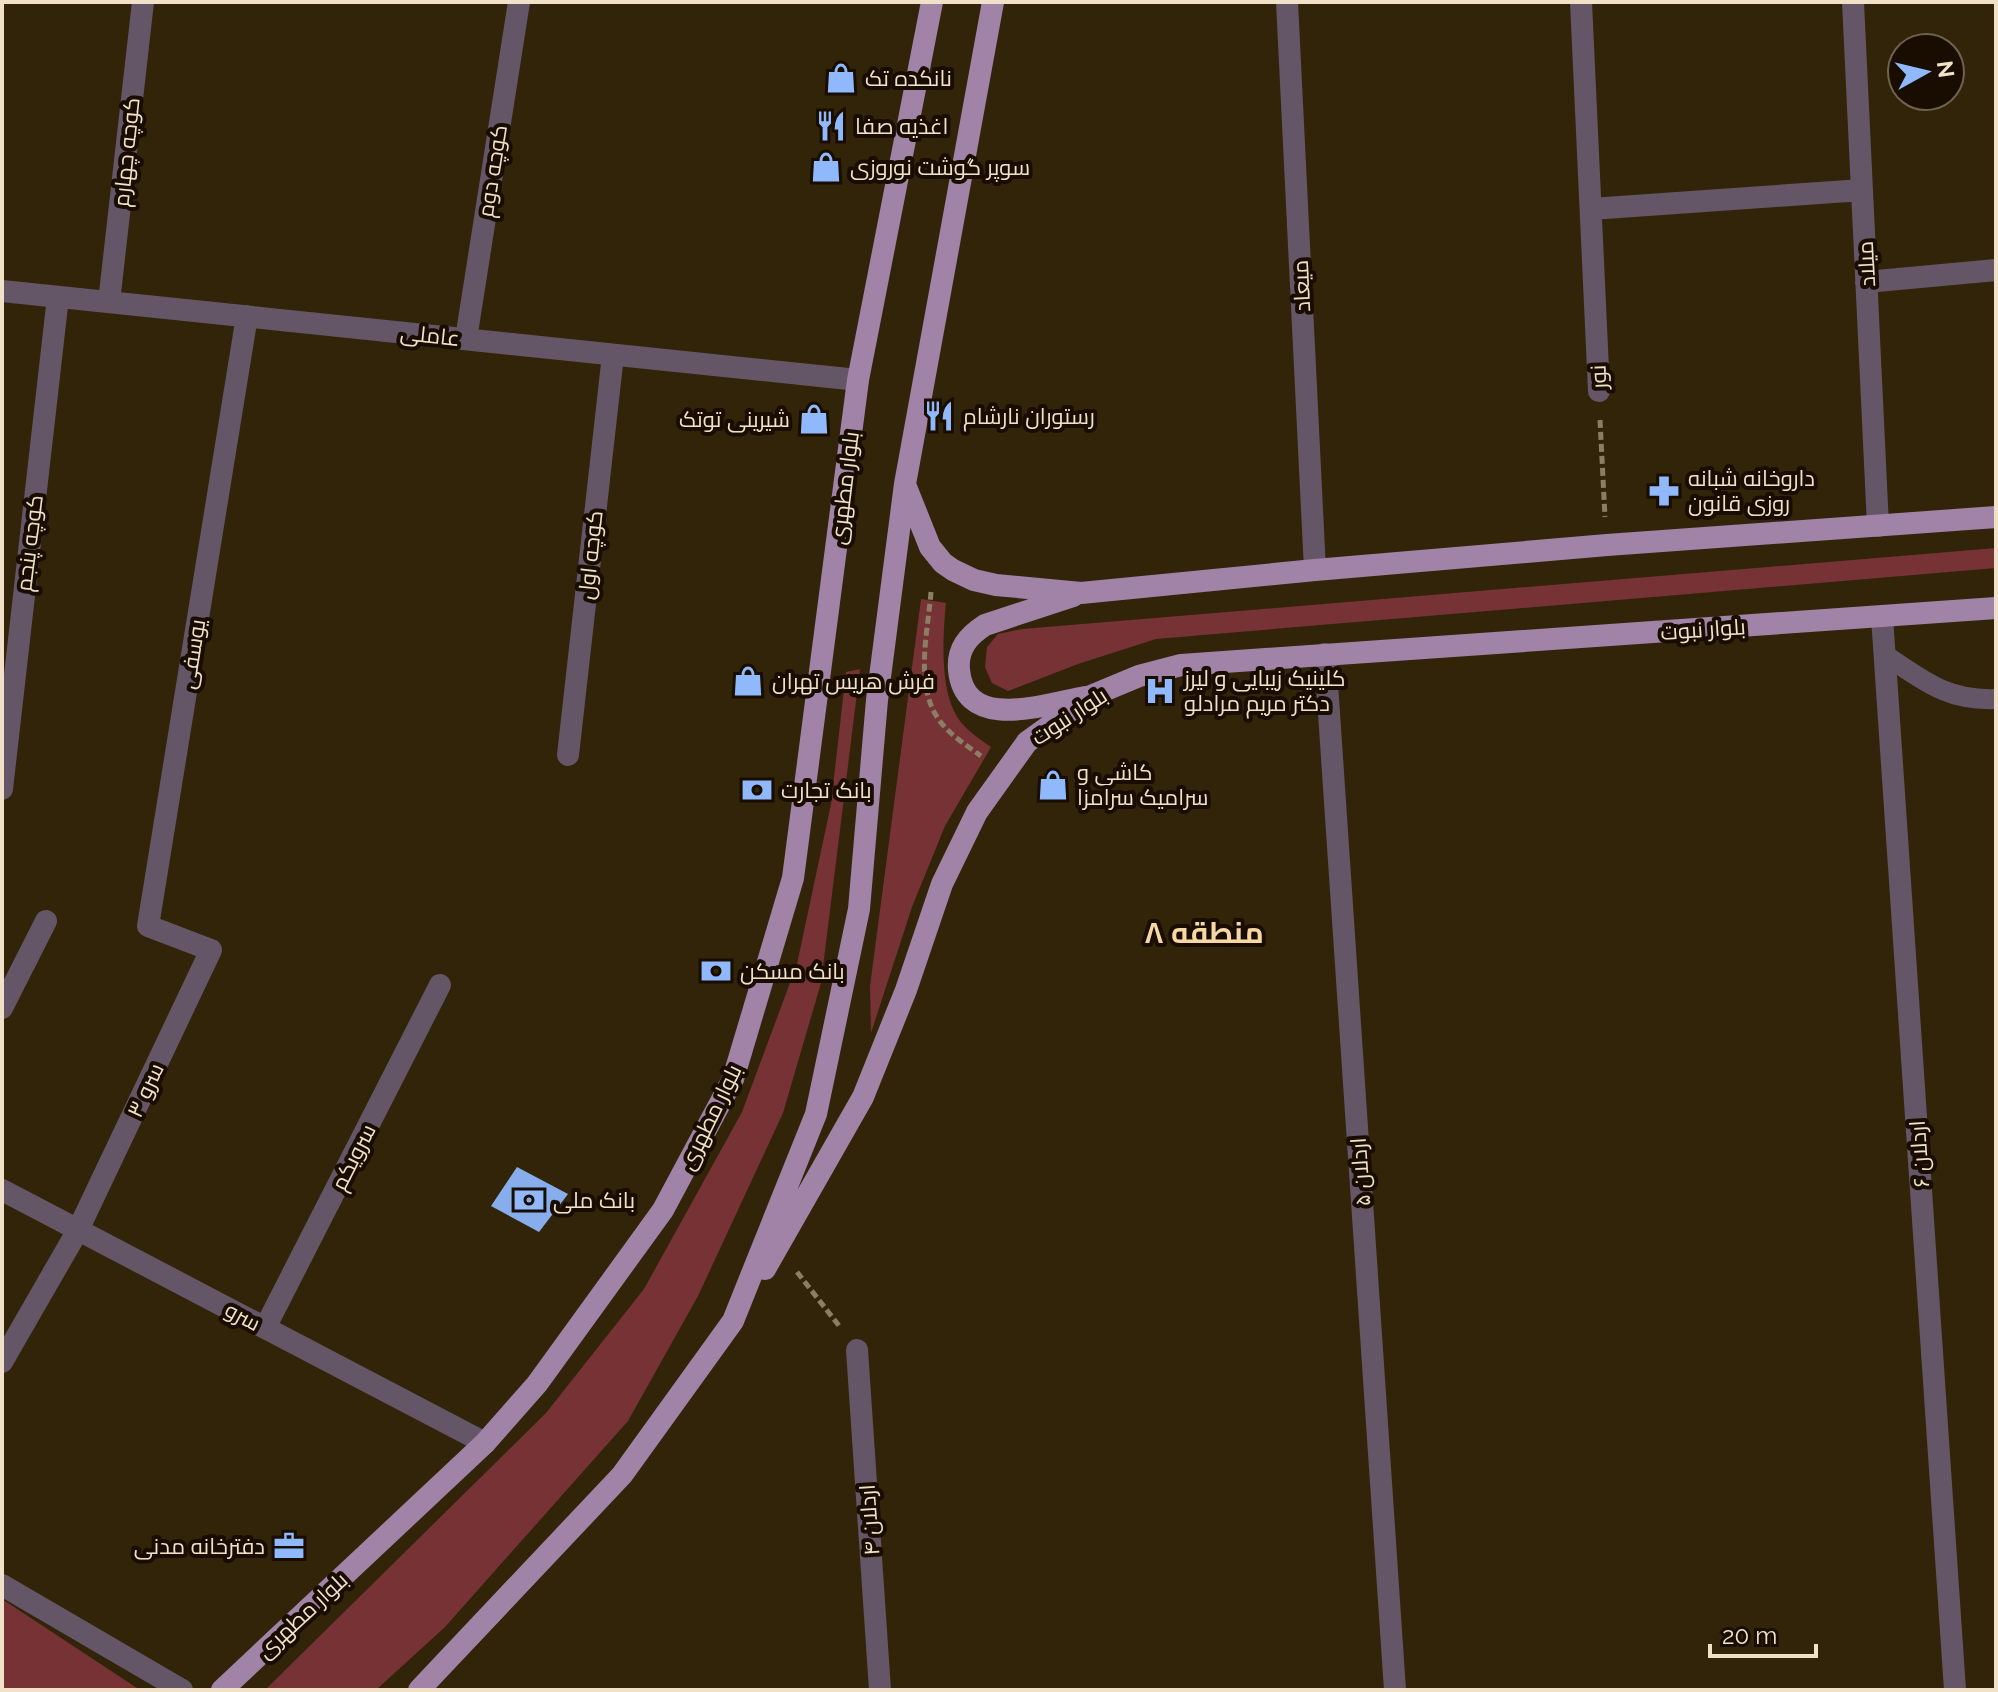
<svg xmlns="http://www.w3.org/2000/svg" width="1998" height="1692" font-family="Raleway,Cairo,sans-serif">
<rect width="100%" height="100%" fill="#322409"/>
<!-- green -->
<path fill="#763234" d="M 1996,548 L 1996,568 L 1156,639 L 1078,664 L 1008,691 L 992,683 L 985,667 L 987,647 L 998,634 L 1022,629 Z
M 921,599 L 946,603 C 943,634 940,682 954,711 C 961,727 977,737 991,747 L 945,826 L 912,907 L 871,1033 L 870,986 Z
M 860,669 L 821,983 L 783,1113 L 698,1296 L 628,1421 L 445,1627 L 376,1690 L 265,1690 L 546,1413 L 644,1289 L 742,1112 L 797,964 L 831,804 L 846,672 Z
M 2,1599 L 140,1690 L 2,1690 Z"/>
<!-- building -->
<path fill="#87aded" d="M 517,1167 L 568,1194 L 539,1232 L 491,1206 Z"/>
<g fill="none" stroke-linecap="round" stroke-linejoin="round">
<!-- path -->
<path stroke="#8c7e64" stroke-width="5" stroke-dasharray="8 4" stroke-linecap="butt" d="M 1600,420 L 1605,517
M 931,592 C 928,632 914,685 939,720 C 950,735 966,745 981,756
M 797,1272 L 840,1327"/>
<!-- service -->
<path stroke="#645567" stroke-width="20" d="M 1885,655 C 1924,681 1947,701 1996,699"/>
<!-- minor -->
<path stroke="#645567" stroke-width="22" d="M 1287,2 L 1315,570
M 1581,2 L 1599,391
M 1853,2 L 1878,526
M 1591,209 L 1862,190
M 1866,282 L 1996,270
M 2,291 L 858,380
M 109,302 L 143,2
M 466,339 L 519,2
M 1882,617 L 1955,1690
M 1325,654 L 1395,1690
M 568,755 L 613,355
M 2,789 L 58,297
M 2,1008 L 46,921
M 2,1190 L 485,1443
M 265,1328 L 440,985
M 857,1350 L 880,1690
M 2,1362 L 78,1230 L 211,950 L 148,926 L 247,316
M 2,1585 L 182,1690"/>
<!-- primary -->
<path stroke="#a283a8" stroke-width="22" d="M 906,487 L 930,547 L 943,563 L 953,570 L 974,580 L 996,585 L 1081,593 L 1315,570 L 1607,545 L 1996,517
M 1073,596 L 985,625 C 968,636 957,649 959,670 C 965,733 1046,704 1085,697
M 765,1269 L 863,1097 L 906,990 L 942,884 L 977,812 L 1027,742 L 1091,696 L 1139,676 L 1181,665 L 1996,608
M 222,1690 L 485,1443 L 537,1384 L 663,1210 L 733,1079 L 793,878 L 858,380 L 932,2
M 419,1690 L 622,1475 L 733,1321 L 816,1114 L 859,909 L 877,700 L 905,484 L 993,2"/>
</g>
<!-- icons -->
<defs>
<g id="shop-bare" transform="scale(2.4)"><path d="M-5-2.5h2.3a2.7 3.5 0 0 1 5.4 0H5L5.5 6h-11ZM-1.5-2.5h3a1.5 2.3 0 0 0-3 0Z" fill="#90b8fd" stroke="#180d00" stroke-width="2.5" paint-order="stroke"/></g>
<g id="restaurant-bare" transform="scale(2.4)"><path d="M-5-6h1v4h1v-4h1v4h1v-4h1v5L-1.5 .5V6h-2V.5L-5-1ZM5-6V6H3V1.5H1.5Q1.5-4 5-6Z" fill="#90b8fd" stroke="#180d00" stroke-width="2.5" paint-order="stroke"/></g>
<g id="pharmacy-bare" transform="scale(2.4)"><path d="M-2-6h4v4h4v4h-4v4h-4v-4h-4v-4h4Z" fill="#90b8fd" stroke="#180d00" stroke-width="2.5" paint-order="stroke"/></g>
<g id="hospital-bare" transform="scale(2.4)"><path d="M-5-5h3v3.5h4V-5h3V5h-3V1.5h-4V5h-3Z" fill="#90b8fd" stroke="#180d00" stroke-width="2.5" paint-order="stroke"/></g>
<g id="bank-bare" transform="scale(2.4)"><path d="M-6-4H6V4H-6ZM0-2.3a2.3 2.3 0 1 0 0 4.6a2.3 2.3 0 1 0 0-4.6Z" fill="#90b8fd" stroke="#180d00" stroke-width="2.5" paint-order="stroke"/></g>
<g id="office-bare" transform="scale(2.4)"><path d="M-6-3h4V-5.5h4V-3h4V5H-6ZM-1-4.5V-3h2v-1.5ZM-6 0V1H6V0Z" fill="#90b8fd" stroke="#180d00" stroke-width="2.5" paint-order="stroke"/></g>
</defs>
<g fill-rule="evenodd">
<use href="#shop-bare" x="841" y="78"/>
<use href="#restaurant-bare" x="831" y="126"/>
<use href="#shop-bare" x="826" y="167"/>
<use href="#restaurant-bare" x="939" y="416"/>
<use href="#shop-bare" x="814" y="419"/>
<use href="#pharmacy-bare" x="1664" y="491"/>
<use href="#shop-bare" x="748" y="681"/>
<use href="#hospital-bare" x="1160" y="691"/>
<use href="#shop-bare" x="1053" y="785"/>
<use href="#bank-bare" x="757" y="790"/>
<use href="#bank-bare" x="716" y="971"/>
<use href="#bank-bare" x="529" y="1200"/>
<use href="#office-bare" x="289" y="1546"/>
</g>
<g text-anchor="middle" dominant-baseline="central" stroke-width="8" stroke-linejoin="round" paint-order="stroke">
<!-- poi labels -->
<g font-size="22" fill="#f0e1c8" stroke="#180d00" text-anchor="start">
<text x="865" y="78">نانکده تک</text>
<text x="855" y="126">اغذیه صفا</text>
<text x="850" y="167">سوپر گوشت نوروزی</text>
<text x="963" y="416">رستوران نارشام</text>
<text x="790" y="419" text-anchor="end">شیرینی توتک</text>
<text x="1688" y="478">داروخانه شبانه<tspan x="1688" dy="25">روزی قانون</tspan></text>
<text x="1184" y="678">کلینیک زیبایی و لیرز<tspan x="1184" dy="25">دکتر مریم مرادلو</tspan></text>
<text x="772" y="681">فرش هریس تهران</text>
<text x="1077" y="772">کاشی و<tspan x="1077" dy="25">سرامیک سرامزا</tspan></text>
<text x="781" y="790">بانک تجارت</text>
<text x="740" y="971">بانک مسکن</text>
<text x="553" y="1200">بانک ملی</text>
<text x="265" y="1546" text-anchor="end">دفترخانه مدنی</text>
</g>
<!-- street labels -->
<g font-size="22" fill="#f0e1c8" stroke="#180d00">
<text transform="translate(126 152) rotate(-84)">کوچه چهارم</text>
<text transform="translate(492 171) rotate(-81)">کوچه دوم</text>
<text transform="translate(1866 264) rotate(-93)">میلاد</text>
<text transform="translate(1301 286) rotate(-93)">میعاد</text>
<text transform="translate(430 335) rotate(6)">عاملی</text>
<text transform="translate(1598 377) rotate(-93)">نور</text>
<text transform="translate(844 488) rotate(-83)">بلوار مطهری</text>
<text transform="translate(29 543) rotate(-83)">کوچه پنجم</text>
<text transform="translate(590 555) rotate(-84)">کوچه اول</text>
<text transform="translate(1703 629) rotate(-4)">بلوار نبوت</text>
<text transform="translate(192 654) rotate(-81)">یوسفی</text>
<text transform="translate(1069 716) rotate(-33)">بلوار نبوت</text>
<text transform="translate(145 1090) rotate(-65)">سرو ۳</text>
<text transform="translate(710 1117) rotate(-64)">بلوار مطهری</text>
<text transform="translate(1919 1154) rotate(-94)">اردلان ۶</text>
<text transform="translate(353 1157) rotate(-63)">سرویکم</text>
<text transform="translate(1360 1172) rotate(-94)">اردلان ۵</text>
<text transform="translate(243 1316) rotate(28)">سرو</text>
<text transform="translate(869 1520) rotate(-94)">اردلان ۴</text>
<text transform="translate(302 1615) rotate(-43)">بلوار مطهری</text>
</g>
<!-- district labels -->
<g font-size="30" font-weight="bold" fill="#f7d8a4" stroke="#180d00">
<text x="1204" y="932">منطقه ۸</text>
</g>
</g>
<!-- border -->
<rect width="1998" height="1692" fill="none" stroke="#f0e1c8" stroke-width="8"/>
<!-- north arrow -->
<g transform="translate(1926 72) rotate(82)"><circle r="38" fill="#180d00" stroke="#6e6250" stroke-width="2"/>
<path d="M0-6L14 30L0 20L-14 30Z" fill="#90b8fd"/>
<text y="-12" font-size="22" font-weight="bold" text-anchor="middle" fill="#f0e1c8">N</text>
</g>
<!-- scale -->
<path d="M1710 1644v12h106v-12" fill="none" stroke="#f0e1c8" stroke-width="4"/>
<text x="1722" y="1644" font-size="24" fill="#f0e1c8" stroke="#180d00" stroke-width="6" paint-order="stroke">20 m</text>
</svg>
